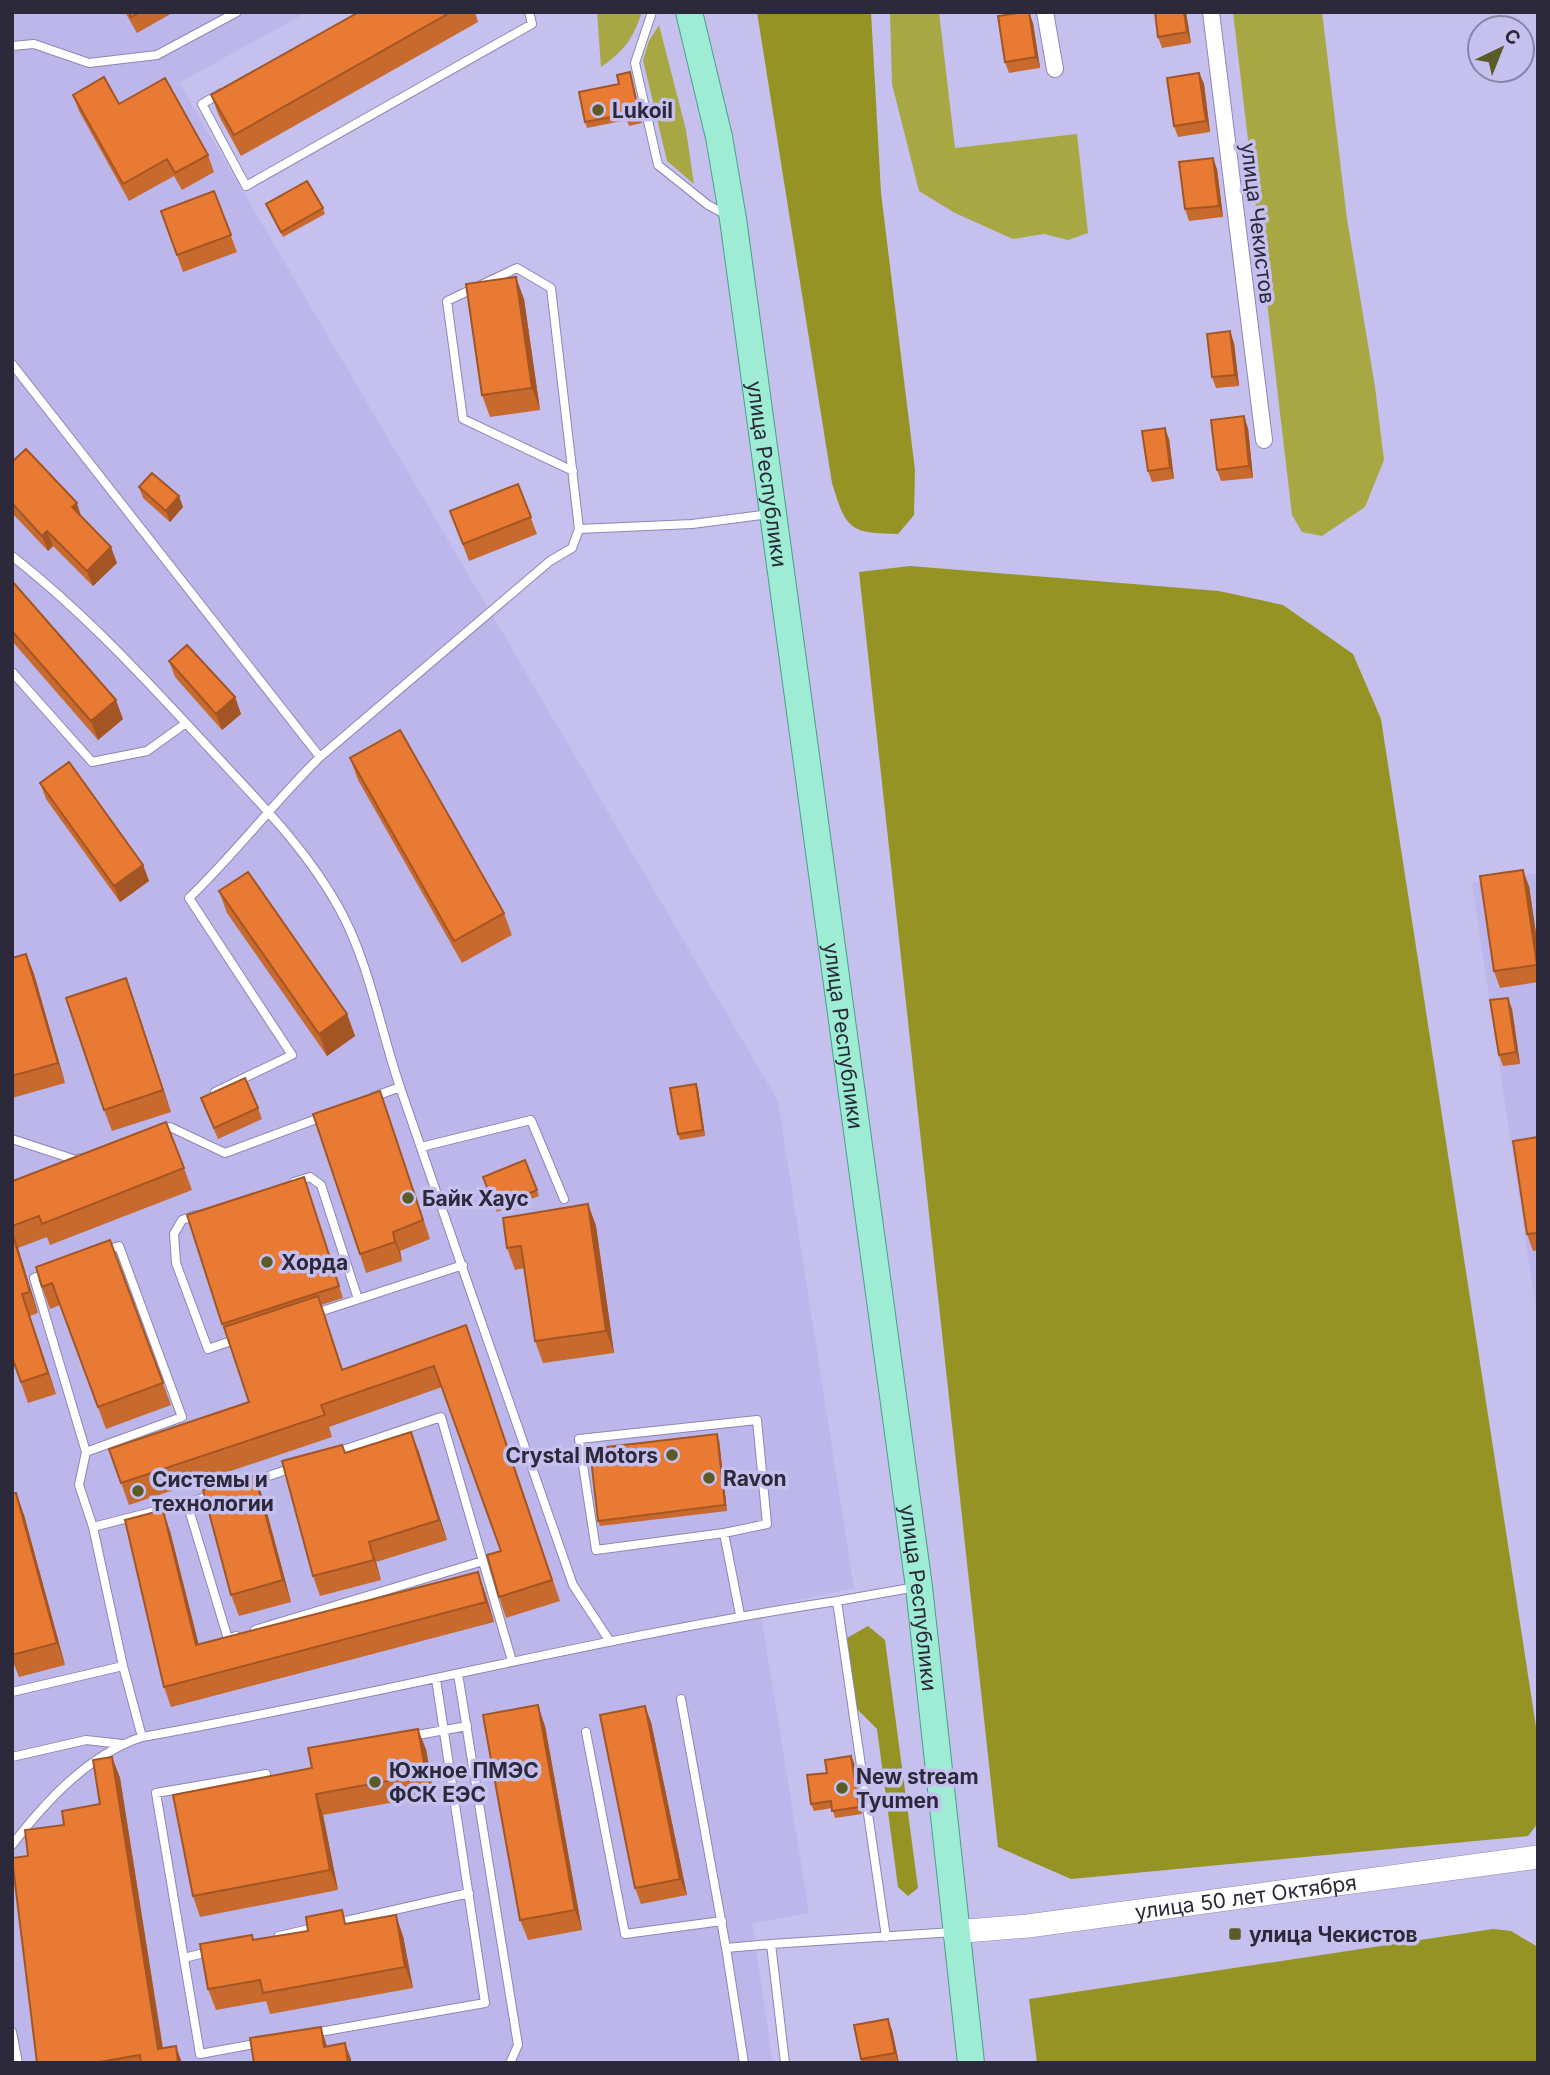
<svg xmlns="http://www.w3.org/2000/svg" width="1550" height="2075" font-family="Inter,sans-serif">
<rect width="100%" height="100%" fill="#c5c0ee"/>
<!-- built -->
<path fill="#bcb6eb" d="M 12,12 L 307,12 L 179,83 L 778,1101 L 854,1588 L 760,1608 L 809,1913 L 752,1923 L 773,2063 L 12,2063 Z
M 1538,873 L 1538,1322 L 1472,883 Z"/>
<!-- green -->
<path fill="#a7a743" d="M 597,12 L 642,12 C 633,39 624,51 601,67 Z
M 890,12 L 939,12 L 955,148 L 1077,134 L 1088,233 L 1068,240 L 1044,234 L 1013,239 L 955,213 L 919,191 L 892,84 Z
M 1233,12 L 1322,12 L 1347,219 L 1375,387 L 1384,460 L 1365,507 L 1322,536 L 1302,532 L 1292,515 Z
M 659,25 L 686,130 L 694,184 L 667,161 L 643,60 L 649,41 Z"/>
<!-- forest -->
<path fill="#949324" d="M 757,12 L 871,12 L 881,193 L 915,470 L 914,515 L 898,534 C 849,533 846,529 832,483 Z
M 910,566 L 1219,591 L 1283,605 L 1353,654 L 1381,719 L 1538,1740 L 1538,1823 L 1528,1836 L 1071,1879 L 998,1847 L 859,572 Z
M 868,1626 L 885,1640 L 918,1888 L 908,1896 L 898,1887 L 877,1729 L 853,1705 L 845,1639 Z
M 1493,1929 L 1511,1931 L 1538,1947 L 1538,2063 L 1037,2063 L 1029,1999 Z"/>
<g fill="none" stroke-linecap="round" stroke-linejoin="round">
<!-- service casing -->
<g stroke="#8b87b2" stroke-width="10">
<path id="service" d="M 652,12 L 635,63 L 658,165 L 708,205 L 725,214
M 12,46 L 34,44 L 89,63 L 157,55 L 237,12
M 221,93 L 202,104 L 246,186 L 532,24 L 529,12
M 12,364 L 320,757 L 550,561 L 572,548 L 579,529 L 692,524 L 770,514
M 573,471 L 463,419 L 447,301 L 517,268 L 551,288 L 579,529
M 12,556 C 86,614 147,681 210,749 C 256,799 306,848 339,908 C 370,964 380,1030 401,1090 C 458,1255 515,1421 573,1585 L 609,1640
M 12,672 L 92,762 L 147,751 L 186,723
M 215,1092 L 292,1055 L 189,898 C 236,853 274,802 320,757
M 373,1097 L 400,1087
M 159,1131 L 170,1127 L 225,1153 L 322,1117
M 12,1139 L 76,1160 L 80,1158
M 421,1147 L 531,1120 L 564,1199
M 294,1182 L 310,1177 L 321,1185 L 358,1299
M 196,1215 L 182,1220 L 174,1234 L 176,1263 L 208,1349 L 237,1339
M 47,1273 L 34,1278 L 86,1452 L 79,1485 L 93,1527
M 313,1314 L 463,1265
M 757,1420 L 767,1524 L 724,1533 L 596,1550 L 579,1439 Z
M 86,1452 L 182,1417 L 119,1246 L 105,1251
M 337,1452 L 441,1417 L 512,1661
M 248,1483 L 292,1468
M 212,1495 L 187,1503 L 228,1639 L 236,1636
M 724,1533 L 740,1615
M 255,1630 L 483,1561
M 458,1674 L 518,2045 L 510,2063
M 12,1692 L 123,1666
M 681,1699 L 726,1948 L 771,1944
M 586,1732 L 625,1934 L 722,1921
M 412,1736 L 467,1726
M 142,1737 L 123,1666 L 93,1527 L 187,1503
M 12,1757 L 86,1740 L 122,1744
M 12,1845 C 46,1801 88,1755 142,1737 C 375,1696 603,1636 837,1601
M 337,1923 L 469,1893
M 279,1936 L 318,1927
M 886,1937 L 837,1601 L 916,1587
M 726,1948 L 744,2063
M 184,1958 L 212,1951
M 12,2032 L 18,2063
M 314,2033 L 485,2003 L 436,1679
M 260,2043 L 200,2054 L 156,1793 L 266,1774
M 785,2063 L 771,1944 L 953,1932"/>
</g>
<!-- minor casing -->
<g stroke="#8b87b2" stroke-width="18">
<path id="minor" d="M 1045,12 L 1055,69
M 1211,12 L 1264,440"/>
</g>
<!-- secondary casing -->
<g stroke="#8b87b2" stroke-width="24">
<g id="secondary">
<path id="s1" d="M 954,1932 L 1028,1926 L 1538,1857"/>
</g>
</g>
<!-- primary casing -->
<g stroke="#4a9f8b" stroke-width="28">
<g id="primary">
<path id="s2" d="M 689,12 L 719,137 L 733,219 L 919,1587 L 971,2063"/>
</g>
</g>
<!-- service -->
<use href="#service" stroke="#fff" stroke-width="8"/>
<!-- minor -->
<use href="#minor" stroke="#fff" stroke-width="16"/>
<!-- secondary -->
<use href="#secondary" stroke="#fff" stroke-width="23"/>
<!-- primary -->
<use href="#primary" stroke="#9decd3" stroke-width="26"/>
</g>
<!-- wall -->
<path fill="#c8692d" d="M 125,12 L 174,12 L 137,33 Z
M 359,12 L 475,12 L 478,22 L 241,156 L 219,116 L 211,95 Z
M 1186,12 L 1191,43 L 1162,48 L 1158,37 Z
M 1033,23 L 1040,68 L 1009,73 L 1005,62 Z
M 630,72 L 642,123 L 629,126 L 627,120 L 587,128 L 585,122 Z
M 1199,73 L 1204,84 L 1210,132 L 1178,137 L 1174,126 Z
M 73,95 L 119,104 L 208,155 L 214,172 L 182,190 L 174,176 L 129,201 L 79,111 Z
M 1217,169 L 1223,217 L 1189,221 L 1185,209 Z
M 214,191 L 237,252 L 183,272 L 161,211 Z
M 266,204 L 323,208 L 325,214 L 283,237 Z
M 524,299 L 540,410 L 490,417 L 482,395 Z
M 1234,343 L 1239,386 L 1216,388 L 1212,377 Z
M 1248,428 L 1253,478 L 1221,481 L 1217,470 Z
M 1169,439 L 1174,479 L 1152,482 L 1148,471 Z
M 12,462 L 82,517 L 117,563 L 93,586 L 53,546 L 48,551 L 12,513 Z
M 518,484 L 537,534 L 469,561 L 450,511 Z
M 139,487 L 183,507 L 170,522 L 143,498 Z
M 12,577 L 13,583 L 123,719 L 98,740 L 12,641 Z
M 169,661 L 235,697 L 241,714 L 222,730 L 175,677 Z
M 350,758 L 504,913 L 512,935 L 462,963 L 358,780 Z
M 40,783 L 143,865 L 149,881 L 120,902 L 46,799 Z
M 1529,886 L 1538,947 L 1538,982 L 1500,988 L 1494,971 Z
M 219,891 L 347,1014 L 355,1036 L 327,1056 L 227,913 Z
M 26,954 L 34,974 L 65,1083 L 12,1098 L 12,958 Z
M 134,1000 L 171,1112 L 112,1131 L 104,1110 Z
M 1512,1009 L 1520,1064 L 1503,1066 L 1499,1055 Z
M 696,1084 L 698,1089 L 705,1136 L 680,1140 L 678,1134 Z
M 201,1098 L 258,1108 L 262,1119 L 218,1139 Z
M 387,1110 L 430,1239 L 400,1251 L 402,1261 L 366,1273 L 360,1254 Z
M 1538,1137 L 1538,1250 L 1533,1251 L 1527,1234 Z
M 525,1160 L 539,1196 L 497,1212 L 483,1177 Z
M 184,1168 L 192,1190 L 50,1245 L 47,1237 L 18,1248 L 38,1313 L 30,1316 L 56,1394 L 28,1403 L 12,1357 L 12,1180 L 13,1181 Z
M 304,1177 L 343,1298 L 321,1305 L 343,1370 L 474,1347 L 560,1601 L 506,1618 L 499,1597 L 501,1551 L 442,1387 L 329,1427 L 332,1437 L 129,1505 L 109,1449 L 249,1402 L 222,1324 Z
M 588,1204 L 596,1226 L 614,1353 L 543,1363 L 535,1341 L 524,1268 L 515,1270 L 507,1248 Z
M 110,1240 L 171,1405 L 106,1429 L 60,1305 L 50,1309 L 42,1287 Z
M 411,1432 L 447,1540 L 376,1562 L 381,1580 L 320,1596 L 313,1576 L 342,1445 L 345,1453 Z
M 719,1440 L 727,1511 L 600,1526 L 598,1521 Z
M 16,1493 L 24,1515 L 65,1665 L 19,1677 L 12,1659 L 12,1494 Z
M 263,1498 L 291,1602 L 239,1616 L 231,1595 Z
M 170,1531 L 198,1645 L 485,1592 L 494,1622 L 171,1707 L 164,1687 Z
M 651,1722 L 687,1895 L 641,1904 L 635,1888 Z
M 545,1726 L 582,1930 L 528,1940 L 520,1920 Z
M 426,1749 L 434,1795 L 323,1815 L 338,1890 L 200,1917 L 193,1896 L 312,1768 Z
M 851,1756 L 854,1763 L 862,1814 L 835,1818 L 832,1808 L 814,1811 L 811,1804 L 827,1773 Z
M 112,1757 L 120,1778 L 163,2048 L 182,2063 L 37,2063 L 28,1856 L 64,1825 L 100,1804 Z
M 403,1936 L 413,1988 L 270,2014 L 266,2001 L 216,2010 L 208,1989 L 254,1940 Z
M 892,2030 L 899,2063 L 862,2063 L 861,2059 Z"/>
<!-- shaded-wall -->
<path fill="#a35524" d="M 1029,12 L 1033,23 L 1040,68 L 1036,57 Z
M 1184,12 L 1186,12 L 1191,43 L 1187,32 Z
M 1199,73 L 1204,84 L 1210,132 L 1206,121 Z
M 1213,158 L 1217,169 L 1223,217 L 1219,206 Z
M 516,277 L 524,299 L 540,410 L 532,388 Z
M 1230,331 L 1234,343 L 1239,386 L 1235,375 Z
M 1244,416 L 1248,428 L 1253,478 L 1249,466 Z
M 1165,428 L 1169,439 L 1174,479 L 1170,468 Z
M 179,496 L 183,507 L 170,522 L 166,511 Z
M 77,503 L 82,519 L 72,507 Z
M 47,531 L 53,546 L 48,551 L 42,536 Z
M 111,547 L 117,563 L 93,586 L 87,571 Z
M 235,697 L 241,714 L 222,730 L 216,714 Z
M 116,700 L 123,719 L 98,740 L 91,721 Z
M 143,865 L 149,881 L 120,902 L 114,886 Z
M 1523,870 L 1529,886 L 1538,947 L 1538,967 Z
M 26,954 L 34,974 L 65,1083 L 58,1063 Z
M 126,978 L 134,1000 L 171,1112 L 163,1090 Z
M 1508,998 L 1512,1009 L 1520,1064 L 1516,1052 Z
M 347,1014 L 355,1036 L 327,1056 L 319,1034 Z
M 696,1084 L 698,1089 L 705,1136 L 703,1130 Z
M 588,1204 L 596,1226 L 614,1353 L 606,1331 Z
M 12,1231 L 18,1248 L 38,1313 L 30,1292 Z
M 393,1232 L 400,1251 L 402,1261 L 395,1242 Z
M 22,1294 L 30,1316 L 56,1394 L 48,1373 Z
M 411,1432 L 419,1452 L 447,1540 L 439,1520 Z
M 717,1434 L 719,1440 L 727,1511 L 725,1505 Z
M 255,1476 L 263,1498 L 291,1602 L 283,1580 Z
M 16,1493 L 24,1515 L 65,1665 L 57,1643 Z
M 163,1510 L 170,1531 L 204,1665 L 196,1645 Z
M 369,1542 L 376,1562 L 381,1580 L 374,1560 Z
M 478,1572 L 485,1592 L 494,1622 L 486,1602 Z
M 538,1705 L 545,1726 L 582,1930 L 575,1910 Z
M 645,1706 L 651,1722 L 687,1895 L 680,1879 Z
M 418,1729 L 426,1749 L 434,1795 L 426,1774 Z
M 851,1756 L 854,1763 L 862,1814 L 859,1807 Z
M 112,1757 L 120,1778 L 165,2063 L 158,2049 Z
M 316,1794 L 323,1815 L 338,1890 L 330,1870 Z
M 396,1915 L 403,1936 L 413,1988 L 405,1967 Z
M 888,2019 L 892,2030 L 899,2063 L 895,2053 Z
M 321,2027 L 326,2043 L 330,2062 L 324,2047 Z
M 345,2043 L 351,2059 L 351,2063 L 349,2063 Z
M 176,2046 L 182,2063 L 178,2063 Z"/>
<!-- building -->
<path fill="#e97a34" stroke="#a35524" stroke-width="2" d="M 129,12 L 140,12 L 131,17 Z
M 359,12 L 451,12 L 234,135 L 211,95 Z
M 1024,12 L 1029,12 L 1036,57 L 1005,62 L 998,16 Z
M 1155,12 L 1184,12 L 1187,32 L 1158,37 Z
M 630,72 L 640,118 L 627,120 L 626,114 L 585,122 L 579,92 L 619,84 L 617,75 Z
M 1199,73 L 1206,121 L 1174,126 L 1167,78 Z
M 104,77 L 119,104 L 165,78 L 208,155 L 175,173 L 167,159 L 123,184 L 73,95 Z
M 1213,158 L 1219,206 L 1185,209 L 1179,162 Z
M 307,181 L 323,208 L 281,232 L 266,204 Z
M 214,191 L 231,235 L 177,255 L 161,211 Z
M 516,277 L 532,388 L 482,395 L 466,284 Z
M 1230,331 L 1235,375 L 1212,377 L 1207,334 Z
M 1244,416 L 1249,466 L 1217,470 L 1211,420 Z
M 1165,428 L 1170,468 L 1148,471 L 1142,431 Z
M 26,449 L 77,503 L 72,507 L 111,547 L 87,571 L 47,531 L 42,536 L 12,503 L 12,462 Z
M 152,473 L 179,496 L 166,511 L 139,487 Z
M 518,484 L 531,517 L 463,544 L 450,511 Z
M 12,581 L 116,700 L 91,721 L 12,631 Z
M 187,645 L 235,697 L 216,714 L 169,661 Z
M 400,730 L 504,913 L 454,941 L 350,758 Z
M 69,762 L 143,865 L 114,886 L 40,783 Z
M 1523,870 L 1537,965 L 1494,971 L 1480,876 Z
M 248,872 L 347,1014 L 319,1034 L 219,891 Z
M 26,954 L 58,1063 L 12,1076 L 12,958 Z
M 126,978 L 163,1090 L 104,1110 L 66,998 Z
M 1508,998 L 1516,1052 L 1499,1055 L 1490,1000 Z
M 245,1078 L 258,1108 L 214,1128 L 201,1098 Z
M 696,1084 L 703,1130 L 678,1134 L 670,1088 Z
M 380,1091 L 423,1220 L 393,1232 L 395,1242 L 360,1254 L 313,1114 Z
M 166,1122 L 184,1168 L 42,1224 L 39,1216 L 12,1226 L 12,1180 L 13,1181 Z
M 1538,1137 L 1538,1233 L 1527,1234 L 1513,1141 Z
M 525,1160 L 537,1190 L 495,1207 L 483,1177 Z
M 304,1177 L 339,1286 L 222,1324 L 187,1215 Z
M 588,1204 L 606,1331 L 535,1341 L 521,1246 L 507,1248 L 503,1218 Z
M 12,1232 L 30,1292 L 22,1294 L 48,1373 L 21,1382 L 12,1357 Z
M 110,1240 L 163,1383 L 98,1407 L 52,1283 L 42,1287 L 36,1267 Z
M 318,1296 L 342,1370 L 466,1325 L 552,1580 L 499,1597 L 487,1555 L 501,1551 L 434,1366 L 321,1405 L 325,1415 L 121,1483 L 109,1449 L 249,1402 L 224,1327 Z
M 411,1432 L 439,1520 L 369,1542 L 374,1560 L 313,1576 L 282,1461 L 342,1445 L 345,1453 Z
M 717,1434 L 725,1505 L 598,1521 L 590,1449 Z
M 255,1476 L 283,1580 L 231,1595 L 203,1490 Z
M 16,1493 L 57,1643 L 12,1655 L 12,1494 Z
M 163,1510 L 196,1645 L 478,1572 L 486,1602 L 164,1687 L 125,1520 Z
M 538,1705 L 575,1910 L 520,1920 L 483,1715 Z
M 645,1706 L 680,1879 L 635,1888 L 600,1715 Z
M 418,1729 L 426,1774 L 316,1794 L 330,1870 L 193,1896 L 173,1795 L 312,1768 L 308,1748 Z
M 851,1756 L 859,1807 L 832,1811 L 831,1801 L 811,1804 L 807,1775 L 827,1773 L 825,1760 Z
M 112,1757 L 158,2049 L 176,2046 L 178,2063 L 141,2063 L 140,2055 L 99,2062 L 99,2063 L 37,2063 L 12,1858 L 28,1856 L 25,1830 L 64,1825 L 62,1811 L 100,1804 L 93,1760 Z
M 342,1910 L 345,1924 L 396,1915 L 405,1967 L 263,1993 L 260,1980 L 208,1989 L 200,1944 L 252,1935 L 253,1940 L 308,1931 L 306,1917 Z
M 888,2019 L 895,2053 L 861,2059 L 854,2025 Z
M 321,2027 L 324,2047 L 345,2043 L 348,2062 L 254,2063 L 250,2038 Z"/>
<!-- markers -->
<g fill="#5b5b28" stroke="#c5c0ee" stroke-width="2.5">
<circle cx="598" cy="110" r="7"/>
<circle cx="408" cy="1198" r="7"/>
<circle cx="267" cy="1262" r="7"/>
<circle cx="672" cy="1455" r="7"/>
<circle cx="709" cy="1478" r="7"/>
<circle cx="138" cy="1491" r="7"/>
<circle cx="375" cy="1782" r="7"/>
<circle cx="842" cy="1788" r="7"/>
<rect x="1228" y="1927" width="14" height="14" rx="3.5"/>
</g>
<g text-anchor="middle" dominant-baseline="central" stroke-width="7" stroke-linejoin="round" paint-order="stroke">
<!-- poi labels -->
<g font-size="21" font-weight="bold" fill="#2b293a" stroke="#c5c0ee" text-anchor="start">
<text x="612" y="110">Lukoil</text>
<text x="422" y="1198">Байк Хаус</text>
<text x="281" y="1262">Хорда</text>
<text x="658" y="1455" text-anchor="end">Crystal Motors</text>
<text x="723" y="1478">Ravon</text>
<text x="152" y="1479">Системы и<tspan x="152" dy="24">технологии</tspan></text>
<text x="389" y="1770">Южное ПМЭС<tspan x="389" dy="24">ФСК ЕЭС</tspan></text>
<text x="856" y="1776">New stream<tspan x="856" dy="24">Tyumen</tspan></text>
<text x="1249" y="1934">улица Чекистов</text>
</g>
<!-- street labels -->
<g font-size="21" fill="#2b293a" stroke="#c5c0ee">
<text transform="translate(1258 223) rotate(83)">улица Чекистов</text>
<text stroke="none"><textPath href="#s2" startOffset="469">улица Республики</textPath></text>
<text stroke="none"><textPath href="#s2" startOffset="1036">улица Республики</textPath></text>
<text stroke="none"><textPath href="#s2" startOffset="1603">улица Республики</textPath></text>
<text stroke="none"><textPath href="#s1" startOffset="294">улица 50 лет Октября</textPath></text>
</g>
</g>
<!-- border -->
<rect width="1550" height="2075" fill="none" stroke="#2b293a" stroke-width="28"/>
<!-- north arrow -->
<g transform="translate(1501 49) rotate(43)"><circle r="33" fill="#c5c0ee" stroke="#8784a6" stroke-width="2"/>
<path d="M0-5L12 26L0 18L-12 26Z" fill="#5b5b28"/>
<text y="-10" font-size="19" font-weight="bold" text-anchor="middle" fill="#2b293a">С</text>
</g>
</svg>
